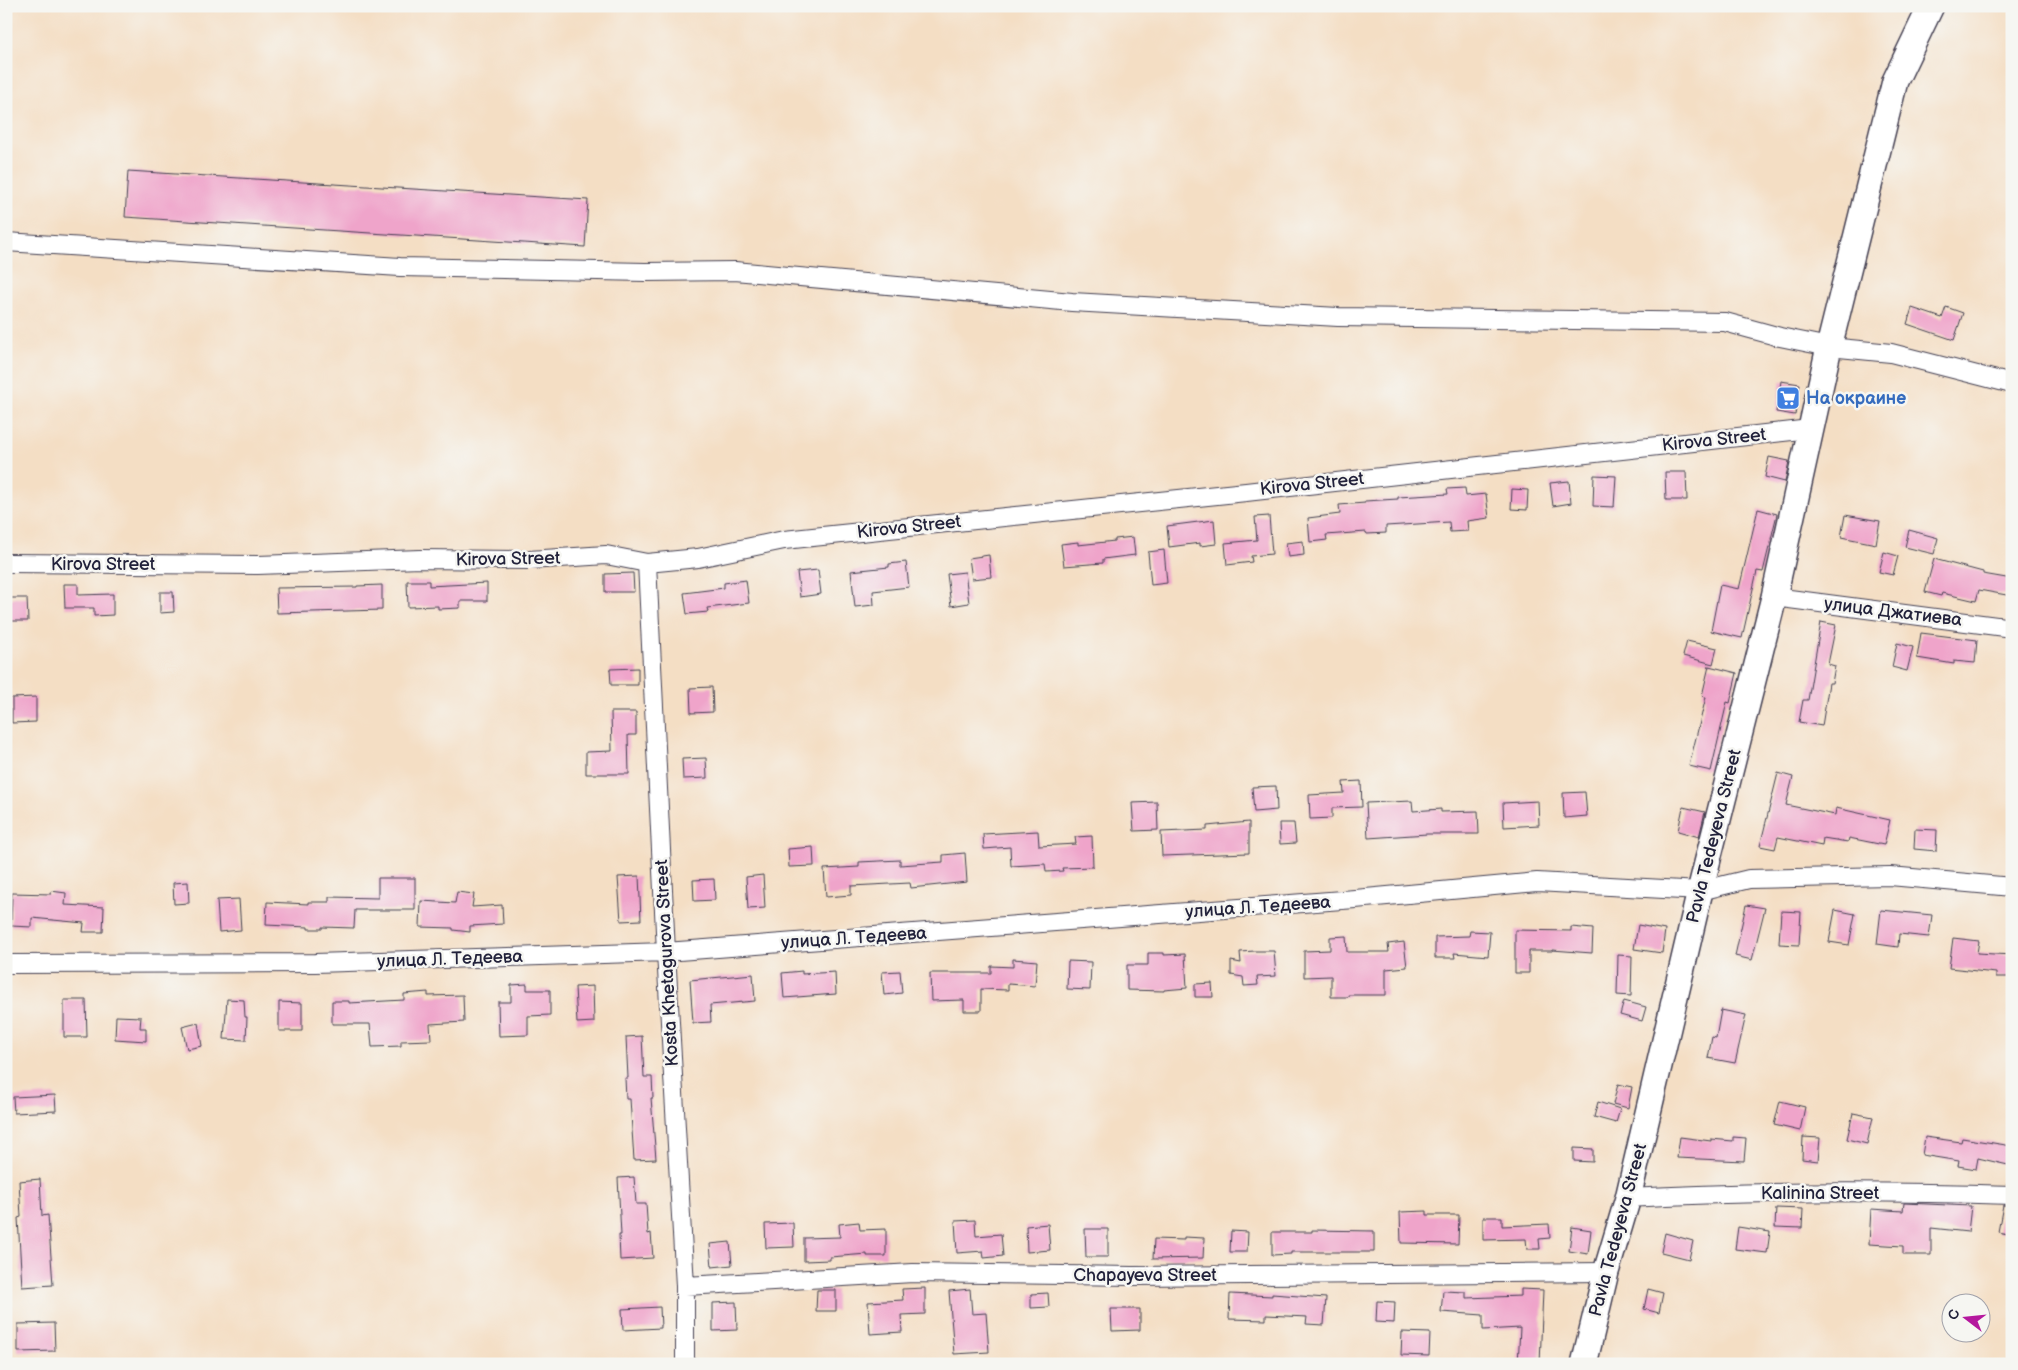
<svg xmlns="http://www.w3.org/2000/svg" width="2018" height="1370" font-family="'Balsamiq Sans',sans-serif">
<rect width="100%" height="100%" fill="#f6f6f2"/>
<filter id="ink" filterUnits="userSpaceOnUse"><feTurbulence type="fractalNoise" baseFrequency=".02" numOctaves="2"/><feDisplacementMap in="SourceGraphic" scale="10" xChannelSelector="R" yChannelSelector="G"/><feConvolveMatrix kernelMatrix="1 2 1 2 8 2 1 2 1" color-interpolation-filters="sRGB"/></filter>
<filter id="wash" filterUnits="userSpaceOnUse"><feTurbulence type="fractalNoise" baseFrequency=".0096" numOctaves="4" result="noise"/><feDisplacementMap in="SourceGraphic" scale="20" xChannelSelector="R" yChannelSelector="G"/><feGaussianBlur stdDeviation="1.12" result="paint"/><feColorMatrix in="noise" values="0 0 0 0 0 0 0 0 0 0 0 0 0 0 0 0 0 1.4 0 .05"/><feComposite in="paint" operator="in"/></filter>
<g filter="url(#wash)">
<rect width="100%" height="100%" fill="#f4dec4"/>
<g id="blocks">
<!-- building -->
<path fill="#efa4ca" d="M 128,171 L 588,200 L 585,247 L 125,217 Z
M 1946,307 L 1963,313 L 1954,340 L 1907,324 L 1912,308 L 1942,318 Z
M 1781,381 L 1800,384 L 1795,415 L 1776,412 Z
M 1769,457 L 1789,461 L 1785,482 L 1765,477 Z
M 1665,472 L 1686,472 L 1687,500 L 1666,500 Z
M 1594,475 L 1616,476 L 1614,507 L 1593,506 Z
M 1569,481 L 1571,503 L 1553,506 L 1550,483 Z
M 1465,488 L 1466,496 L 1486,494 L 1489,518 L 1467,521 L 1468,531 L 1450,532 L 1449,522 L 1386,526 L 1386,533 L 1367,534 L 1366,532 L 1326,535 L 1327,540 L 1310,542 L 1308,518 L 1340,514 L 1339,505 L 1365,503 L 1365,501 L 1398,499 L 1398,497 L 1448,494 L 1447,489 Z
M 1512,489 L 1528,490 L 1527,510 L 1511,509 Z
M 1758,509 L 1777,514 L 1763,572 L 1757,571 L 1742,638 L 1711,631 L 1720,585 L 1739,589 Z
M 1845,515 L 1880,521 L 1876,544 L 1841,537 Z
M 1269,516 L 1272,554 L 1251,556 L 1252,562 L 1227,565 L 1225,543 L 1257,540 L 1255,517 Z
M 1214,520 L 1216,544 L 1200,546 L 1200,543 L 1169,547 L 1167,526 Z
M 1909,530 L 1938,538 L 1934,554 L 1905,547 Z
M 1133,537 L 1135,555 L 1103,559 L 1103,563 L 1064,566 L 1061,544 L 1078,542 L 1078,545 L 1115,541 L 1115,539 Z
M 1303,541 L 1304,555 L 1288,557 L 1286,543 Z
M 1164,550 L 1167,583 L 1151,585 L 1148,552 Z
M 1884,552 L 1898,556 L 1893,575 L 1879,572 Z
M 989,555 L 991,577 L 972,579 L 969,558 Z
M 1934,559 L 1983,572 L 1983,574 L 2012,579 L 2012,596 L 1979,590 L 1976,601 L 1942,593 L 1941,596 L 1925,592 Z
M 906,562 L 909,587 L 873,591 L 874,605 L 855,607 L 851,571 L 889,567 L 889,564 Z
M 818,570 L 821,594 L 800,597 L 797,572 Z
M 965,572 L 969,603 L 951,606 L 947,574 Z
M 633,573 L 634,592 L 605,592 L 605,574 Z
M 746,580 L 749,603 L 707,608 L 708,612 L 687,614 L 684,593 L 724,588 L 724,583 Z
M 407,581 L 429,581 L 429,586 L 487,583 L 487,601 L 460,601 L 460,608 L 438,609 L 438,606 L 408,607 Z
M 64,584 L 78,584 L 78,595 L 113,594 L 113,615 L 94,616 L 94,608 L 65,608 Z
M 382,585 L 382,610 L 277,613 L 276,588 L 357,587 L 357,586 Z
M 160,592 L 173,592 L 174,612 L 160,613 Z
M 6,598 L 27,598 L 28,621 L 6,621 Z
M 1821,622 L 1836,625 L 1828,664 L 1835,666 L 1832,683 L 1829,683 L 1822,726 L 1799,722 L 1803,700 L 1808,700 Z
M 1921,633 L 1977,640 L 1975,663 L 1954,661 L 1954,664 L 1917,658 Z
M 1687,641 L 1717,648 L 1713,664 L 1683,656 Z
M 1897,643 L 1913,647 L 1907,671 L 1892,667 Z
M 1709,666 L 1737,673 L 1730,703 L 1727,702 L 1711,771 L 1689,766 L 1706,697 L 1702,696 Z
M 638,668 L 638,685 L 611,685 L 610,669 Z
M 712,687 L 713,712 L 691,713 L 690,688 Z
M 36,697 L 36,722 L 12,723 L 12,698 Z
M 611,712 L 636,712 L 636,735 L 628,735 L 629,774 L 586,774 L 586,752 L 612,751 Z
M 706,758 L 707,778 L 683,779 L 682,759 Z
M 1778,773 L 1793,777 L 1786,805 L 1835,815 L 1836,808 L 1890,820 L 1884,845 L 1849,838 L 1848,842 L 1823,838 L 1822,846 L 1778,837 L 1775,849 L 1760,846 Z
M 1361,781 L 1362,807 L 1332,808 L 1332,818 L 1310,819 L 1309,795 L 1344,793 L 1343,782 Z
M 1276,786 L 1277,810 L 1254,812 L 1252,787 Z
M 1585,792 L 1587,816 L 1564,818 L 1563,793 Z
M 1412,801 L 1413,811 L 1441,809 L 1441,812 L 1478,811 L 1479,834 L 1427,834 L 1368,838 L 1366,803 Z
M 1538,801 L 1539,825 L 1504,827 L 1503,803 Z
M 1157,802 L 1158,830 L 1134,831 L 1132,803 Z
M 1683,807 L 1705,812 L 1699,837 L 1678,831 Z
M 1249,822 L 1249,853 L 1162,856 L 1161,832 L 1207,830 L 1207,826 Z
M 1279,823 L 1294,823 L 1296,843 L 1280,844 Z
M 1915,829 L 1937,830 L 1936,851 L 1914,849 Z
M 1038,831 L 1039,846 L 1076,844 L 1075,837 L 1092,836 L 1093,867 L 1062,868 L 1063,871 L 1046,872 L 1045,864 L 1011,866 L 1010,847 L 984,849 L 983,834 Z
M 813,847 L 814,866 L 789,867 L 788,849 Z
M 965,853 L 967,882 L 911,888 L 910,883 L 851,886 L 851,895 L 826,897 L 824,869 L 859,867 L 859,862 L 900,860 L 900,865 L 943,862 L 943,855 Z
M 763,875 L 765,908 L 748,909 L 746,877 Z
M 639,876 L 641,920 L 621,921 L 618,877 Z
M 378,878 L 415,878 L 415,910 L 355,910 L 354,928 L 322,927 L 322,929 L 308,929 L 308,927 L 266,925 L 267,902 L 308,904 L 308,902 L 329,902 L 329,897 L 378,898 Z
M 714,879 L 715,900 L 694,901 L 693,880 Z
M 188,882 L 189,903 L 174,904 L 173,883 Z
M 51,891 L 66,893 L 65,905 L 104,907 L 103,932 L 83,932 L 84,923 L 32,918 L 32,927 L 11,926 L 12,893 L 51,894 Z
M 457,892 L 474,894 L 472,907 L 502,905 L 503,924 L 470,926 L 470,932 L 453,930 L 453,928 L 420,927 L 421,901 L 455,903 Z
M 239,899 L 241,930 L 219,932 L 217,900 Z
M 1746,905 L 1765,908 L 1752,960 L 1735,956 Z
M 1835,910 L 1855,914 L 1849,945 L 1829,942 Z
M 1881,910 L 1932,915 L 1929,937 L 1899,934 L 1898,947 L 1877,944 Z
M 1781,911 L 1801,912 L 1799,945 L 1779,944 Z
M 1638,925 L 1665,930 L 1662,953 L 1634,949 Z
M 1571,927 L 1593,929 L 1592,953 L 1552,950 L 1552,951 L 1529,951 L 1529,973 L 1515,973 L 1515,930 L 1571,931 Z
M 1470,931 L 1490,932 L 1488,956 L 1454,953 L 1455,958 L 1435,958 L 1435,937 L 1469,936 Z
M 1346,936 L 1347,952 L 1389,952 L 1388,944 L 1404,942 L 1407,967 L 1386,969 L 1386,995 L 1348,995 L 1348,997 L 1331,997 L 1331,976 L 1304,977 L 1304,951 L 1330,950 L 1330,937 Z
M 1953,938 L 1979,941 L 1977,953 L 2012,955 L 2012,977 L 1996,977 L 1996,973 L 1949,968 Z
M 1255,951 L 1274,951 L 1276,976 L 1257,977 L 1258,985 L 1244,986 L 1243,977 L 1231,975 L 1231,961 L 1241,963 L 1240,952 Z
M 1148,953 L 1164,953 L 1164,955 L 1185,954 L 1187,988 L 1164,990 L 1164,991 L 1127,990 L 1127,965 L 1148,965 Z
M 1618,955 L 1632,956 L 1631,996 L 1617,995 Z
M 1013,959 L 1037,961 L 1035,986 L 1008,984 L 1008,990 L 981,989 L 981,1011 L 964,1011 L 964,1000 L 931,1001 L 930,973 L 991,973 L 991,966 L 1013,967 Z
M 1068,961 L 1091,962 L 1090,990 L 1067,989 Z
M 802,971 L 802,974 L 835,972 L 836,994 L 784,998 L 782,973 Z
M 900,971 L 902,993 L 884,995 L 882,972 Z
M 753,974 L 755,1001 L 710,1005 L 711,1022 L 693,1023 L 690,980 Z
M 1212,983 L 1213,997 L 1195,997 L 1195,984 Z
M 527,984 L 527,990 L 550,990 L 550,1015 L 528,1016 L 528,1035 L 499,1036 L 498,1002 L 511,1002 L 511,985 Z
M 593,986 L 594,1022 L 577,1023 L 575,987 Z
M 428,992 L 428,996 L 463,995 L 464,1022 L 430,1024 L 431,1040 L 401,1041 L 401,1046 L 372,1047 L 370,1024 L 332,1024 L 332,1001 L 349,1001 L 349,1003 L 404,1000 L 404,994 Z
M 227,999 L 244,1000 L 245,1017 L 247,1017 L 246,1040 L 224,1039 Z
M 64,1000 L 86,1000 L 87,1037 L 64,1037 Z
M 1624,1001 L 1646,1007 L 1642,1021 L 1620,1015 Z
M 279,1002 L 302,1003 L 302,1031 L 279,1031 Z
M 1721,1010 L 1746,1015 L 1735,1063 L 1708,1058 L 1712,1037 L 1716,1038 Z
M 116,1016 L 141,1017 L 140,1028 L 146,1028 L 146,1041 L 115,1039 Z
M 198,1023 L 202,1046 L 187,1049 L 182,1027 Z
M 642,1036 L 644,1077 L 652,1077 L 653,1098 L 651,1098 L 656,1159 L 634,1160 L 630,1099 L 626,1099 L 625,1078 L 628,1078 L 626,1037 Z
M 1618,1084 L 1632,1087 L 1628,1108 L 1613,1104 Z
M 55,1095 L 56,1111 L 14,1113 L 13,1097 Z
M 1780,1101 L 1805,1107 L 1800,1131 L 1774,1125 Z
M 1598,1102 L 1620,1109 L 1616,1123 L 1594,1117 Z
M 1853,1113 L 1873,1117 L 1867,1144 L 1847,1139 Z
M 1680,1137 L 1711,1141 L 1711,1139 L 1733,1141 L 1733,1137 L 1746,1138 L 1744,1161 L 1677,1158 Z
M 1803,1137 L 1820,1138 L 1818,1161 L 1802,1159 Z
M 1925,1137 L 1961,1142 L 1962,1138 L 2012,1146 L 2008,1165 L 1978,1158 L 1976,1169 L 1958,1166 L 1959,1161 L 1922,1155 Z
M 1574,1148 L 1593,1149 L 1593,1162 L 1574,1161 Z
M 634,1177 L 636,1204 L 646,1204 L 648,1234 L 651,1233 L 653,1258 L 620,1260 L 619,1235 L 621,1235 L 618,1178 Z
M 40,1179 L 42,1216 L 48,1215 L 53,1285 L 22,1287 L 18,1218 L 21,1217 L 19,1181 Z
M 1904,1203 L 1971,1206 L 1968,1232 L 1931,1228 L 1931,1255 L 1903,1255 L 1903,1246 L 1869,1244 L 1871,1209 L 1903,1211 Z
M 2003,1205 L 2012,1206 L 2012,1235 L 1998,1232 Z
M 1776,1208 L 1803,1209 L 1802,1228 L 1775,1227 Z
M 1427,1211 L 1427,1215 L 1459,1215 L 1458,1244 L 1401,1243 L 1400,1212 Z
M 1483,1217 L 1502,1217 L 1502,1226 L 1549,1224 L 1550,1238 L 1539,1239 L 1540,1249 L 1527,1249 L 1526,1239 L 1483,1240 Z
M 975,1220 L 976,1236 L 1001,1234 L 1003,1256 L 984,1258 L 983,1251 L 957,1253 L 955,1221 Z
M 859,1222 L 860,1230 L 886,1229 L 886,1256 L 867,1256 L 867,1254 L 830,1257 L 830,1260 L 804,1261 L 804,1238 L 840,1237 L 839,1224 Z
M 793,1223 L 794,1247 L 766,1248 L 765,1224 Z
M 1048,1224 L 1050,1250 L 1027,1252 L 1026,1226 Z
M 1572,1227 L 1591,1230 L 1588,1254 L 1569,1251 Z
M 1738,1227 L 1770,1232 L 1767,1253 L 1735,1249 Z
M 1085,1229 L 1108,1229 L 1108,1257 L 1086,1257 Z
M 1312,1230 L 1374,1231 L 1374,1252 L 1291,1252 L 1291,1254 L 1272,1255 L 1272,1232 L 1312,1232 Z
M 1231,1231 L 1248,1232 L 1247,1252 L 1230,1252 Z
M 1665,1233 L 1693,1241 L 1689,1259 L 1661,1252 Z
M 1184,1237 L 1204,1238 L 1203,1258 L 1153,1259 L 1154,1239 L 1184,1240 Z
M 730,1242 L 732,1265 L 712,1267 L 710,1244 Z
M 925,1288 L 925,1314 L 901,1315 L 902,1332 L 870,1334 L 868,1302 L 903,1300 L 902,1289 Z
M 970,1289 L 972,1314 L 986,1313 L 989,1352 L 954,1354 L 949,1291 Z
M 1521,1289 L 1543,1290 L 1540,1364 L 1518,1364 L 1520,1328 L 1483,1330 L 1483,1315 L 1441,1312 L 1443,1291 L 1466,1292 L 1466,1298 L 1521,1296 Z
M 1648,1289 L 1663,1293 L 1659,1313 L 1644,1309 Z
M 817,1290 L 836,1290 L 836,1311 L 816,1311 Z
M 1048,1293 L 1049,1307 L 1031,1308 L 1031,1294 Z
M 1230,1294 L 1272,1296 L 1272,1294 L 1326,1298 L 1324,1325 L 1306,1324 L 1307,1317 L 1266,1315 L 1266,1320 L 1229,1319 Z
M 1377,1301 L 1395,1302 L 1394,1323 L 1376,1322 Z
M 736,1302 L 737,1330 L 713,1331 L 713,1303 Z
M 660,1307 L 661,1328 L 623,1330 L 622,1309 Z
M 1111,1309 L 1140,1309 L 1140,1330 L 1112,1331 Z
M 54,1323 L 55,1351 L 18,1352 L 18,1324 Z
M 1402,1332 L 1430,1333 L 1429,1356 L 1401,1355 Z"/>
</g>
</g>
<g filter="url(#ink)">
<use href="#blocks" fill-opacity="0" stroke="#423e50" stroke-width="1"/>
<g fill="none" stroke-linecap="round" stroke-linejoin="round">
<!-- street casing -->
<g stroke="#423e50" stroke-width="20">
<path id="street" d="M 6,242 L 400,267 L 645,272 L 735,271 L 1072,302 L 1338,317 L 1725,322 L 1780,337 L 1829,347 L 1891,353 L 2012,384
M 6,563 L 258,565 L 420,559 L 529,560 L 606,555 L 647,563 L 698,558 L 784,540 L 1246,492 L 1810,429
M 647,563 L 666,952 L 685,1286 L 685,1364
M 1774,597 L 2012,628
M 6,964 L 315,963 L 666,952 L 1355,899 L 1537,882 L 1700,891 L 1749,879 L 1890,876 L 2012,887
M 1628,1198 C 1756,1191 1884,1191 2012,1195
M 685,1286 L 913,1273 L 1133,1276 L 1606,1272"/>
</g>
<!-- secondary casing -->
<g stroke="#423e50" stroke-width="28">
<path id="secondary" d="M 1584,1364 L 1606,1272 L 1628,1198 L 1700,891 L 1774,597 L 1829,347 L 1895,81 L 1931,6"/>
</g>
<!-- street -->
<use href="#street" stroke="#fff" stroke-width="18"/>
<!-- secondary -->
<use href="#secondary" stroke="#fff" stroke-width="25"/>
</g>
</g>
<!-- icons -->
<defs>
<g id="supermarket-square" transform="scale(1.25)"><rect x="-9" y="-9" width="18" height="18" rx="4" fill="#3f7fe0" stroke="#f6f6f2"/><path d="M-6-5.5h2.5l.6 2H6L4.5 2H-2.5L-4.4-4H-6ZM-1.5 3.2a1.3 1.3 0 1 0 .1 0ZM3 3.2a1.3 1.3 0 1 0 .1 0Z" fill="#fff"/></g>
</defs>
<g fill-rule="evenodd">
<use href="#supermarket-square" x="1788" y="398"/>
</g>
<g text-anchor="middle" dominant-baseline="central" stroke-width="5" stroke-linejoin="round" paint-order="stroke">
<!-- shop labels -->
<g font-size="18" font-weight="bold" fill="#366cbe" stroke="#f6f6f2" text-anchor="start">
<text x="1806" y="398">На окраине</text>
</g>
<!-- street labels -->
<g font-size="18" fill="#22223b" stroke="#f6f6f2">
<text transform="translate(1714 440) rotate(-6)">Kirova Street</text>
<text transform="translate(1312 484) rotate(-6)">Kirova Street</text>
<text transform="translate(909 527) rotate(-6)">Kirova Street</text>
<text transform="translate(508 559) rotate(-1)">Kirova Street</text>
<text x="103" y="564">Kirova Street</text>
<text transform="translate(1893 612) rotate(7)">улица Джатиева</text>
<text transform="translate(1714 836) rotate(-76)">Pavla Tedeyeva Street</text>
<text transform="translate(1258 907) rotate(-4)">улица Л. Тедеева</text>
<text transform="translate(854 938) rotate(-4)">улица Л. Тедеева</text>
<text transform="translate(450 959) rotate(-2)">улица Л. Тедеева</text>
<text transform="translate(667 963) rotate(-93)">Kosta Khetagurova Street</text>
<text x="1820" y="1193">Kalinina Street</text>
<text transform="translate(1618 1230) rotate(-75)">Pavla Tedeyeva Street</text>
<text x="1145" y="1275">Chapayeva Street</text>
</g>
</g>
<!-- margin -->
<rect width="2018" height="1370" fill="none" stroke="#f6f6f2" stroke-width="25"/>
<!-- north arrow -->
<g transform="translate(1966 1318) rotate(286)"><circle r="24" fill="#f6f6f2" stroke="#a1a1a9"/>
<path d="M0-4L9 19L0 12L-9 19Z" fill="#b5179e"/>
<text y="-8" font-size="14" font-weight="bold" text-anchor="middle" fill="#22223b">С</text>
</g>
</svg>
